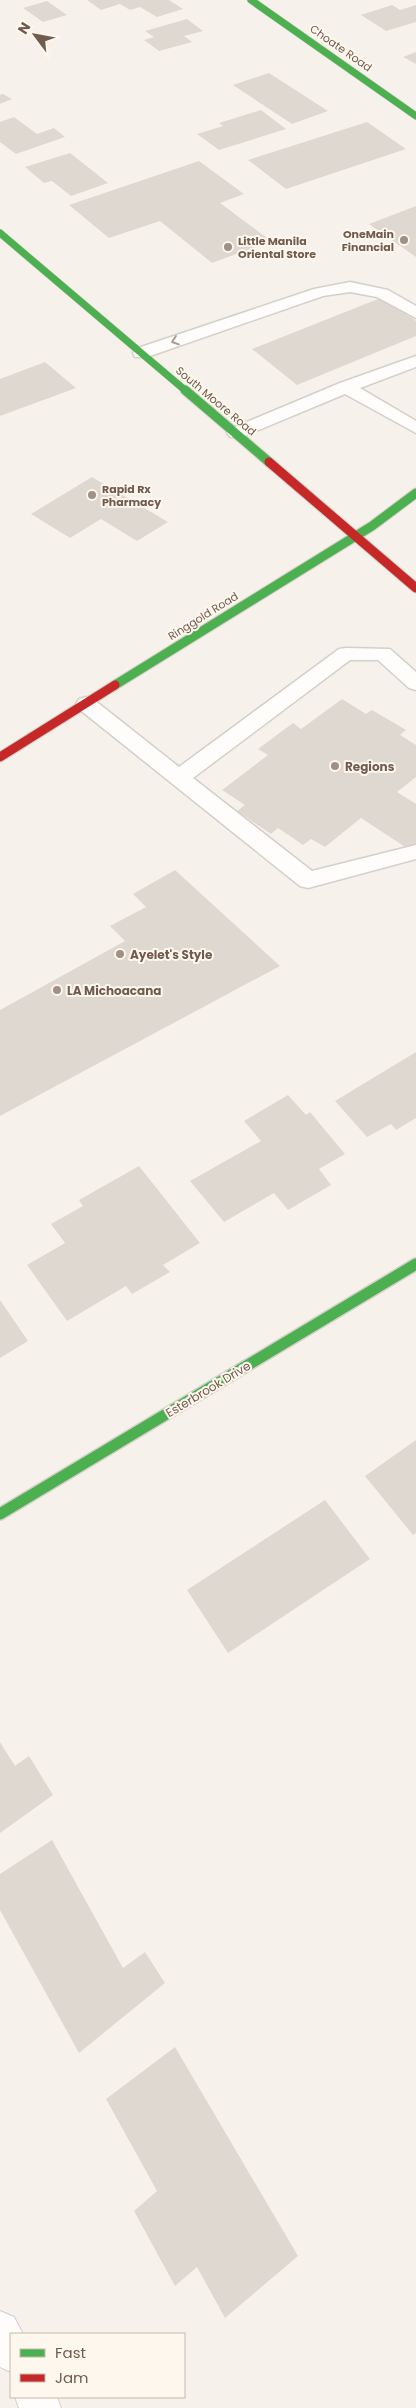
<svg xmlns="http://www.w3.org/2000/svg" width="416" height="2408" font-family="Poppins,sans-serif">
<rect width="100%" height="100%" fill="#f6f2eb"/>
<!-- building -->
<path fill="#dfd8d1" d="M 87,0 L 169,0 L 183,9 L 157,17 L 140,7 L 130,10 L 120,4 L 101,10 Z
M 47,1 L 67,15 L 43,22 L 23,8 Z
M 392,5 L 400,10 L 416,5 L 416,22 L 386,31 L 361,15 Z
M 187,19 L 203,31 L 184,36 L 192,42 L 159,51 L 144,40 L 154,37 L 145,31 Z
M 416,52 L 416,64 L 403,57 Z
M 269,73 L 328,111 L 292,124 L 233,85 Z
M 3,94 L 12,99 L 0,104 L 0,95 Z
M 261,110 L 286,129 L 219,150 L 197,134 L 223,126 L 219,123 Z
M 14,117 L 37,134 L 54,128 L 65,137 L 16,154 L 0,142 L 0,122 Z
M 367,122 L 406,149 L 286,189 L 248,160 Z
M 70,153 L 108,183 L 71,196 L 52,181 L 44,183 L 25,167 Z
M 199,161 L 244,194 L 220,203 L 271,241 L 212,263 L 160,221 L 109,238 L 69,205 Z
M 416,206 L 416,257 L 369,224 Z
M 383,297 L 416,321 L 416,336 L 297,385 L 252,349 Z
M 45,362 L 76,388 L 0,416 L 0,379 Z
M 92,477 L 168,522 L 137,541 L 101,519 L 70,538 L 31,514 Z
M 342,699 L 366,714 L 372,710 L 406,730 L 400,735 L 416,745 L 416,777 L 397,792 L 416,804 L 416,854 L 361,818 L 325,847 L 311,839 L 303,845 L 278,828 L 271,834 L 237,811 L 245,805 L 222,790 L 268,755 L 258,749 L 293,723 L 301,729 Z
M 175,870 L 280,966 L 0,1116 L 0,1010 L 125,941 L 110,926 L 146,907 L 133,894 Z
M 416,1052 L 416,1118 L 396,1130 L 391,1124 L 367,1137 L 335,1101 Z
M 288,1095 L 306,1115 L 310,1112 L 345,1154 L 319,1169 L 331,1185 L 288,1210 L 274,1193 L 224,1222 L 190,1181 L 261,1141 L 244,1121 Z
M 139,1166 L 200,1243 L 163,1265 L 170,1272 L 132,1294 L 126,1286 L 67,1321 L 27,1265 L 65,1243 L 51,1224 L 83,1206 L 79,1200 Z
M 0,1300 L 28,1341 L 0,1358 Z
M 416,1440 L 416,1533 L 413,1535 L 365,1476 Z
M 325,1500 L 370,1559 L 228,1653 L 187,1590 Z
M 0,1742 L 15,1766 L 29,1756 L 53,1795 L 0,1833 Z
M 52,1840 L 123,1968 L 145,1952 L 165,1983 L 79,2053 L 0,1910 L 0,1874 Z
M 175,2047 L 298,2256 L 225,2318 L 197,2267 L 175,2286 L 134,2211 L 157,2191 L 106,2099 Z"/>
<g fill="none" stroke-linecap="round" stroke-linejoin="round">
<!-- lane casing -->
<g stroke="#d5cfc9" stroke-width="3">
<path id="lane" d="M 350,282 L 388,290 L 416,306 L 416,318 L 377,297 L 350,292 L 323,296 L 147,357 L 135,357 L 133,353 L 135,349 L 314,289 Z
M 416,356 L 416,367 L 360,388 L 416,421 L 416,433 L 345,394 L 242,437 L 230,437 L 227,433 L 230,429 L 340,383 Z
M 346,648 L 390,649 L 416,672 L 416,690 L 409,688 L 378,660 L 350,660 L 193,778 L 312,871 L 416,845 L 416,859 L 308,888 L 300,886 L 79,709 L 76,704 L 79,699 L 86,697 L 93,699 L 179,767 L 339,649 Z"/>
</g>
<!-- street casing -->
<g stroke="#d5cfc9" stroke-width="2">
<path id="street" d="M 0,2311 L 14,2317 L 23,2334 L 11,2334 L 11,2372 L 0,2367 Z
M 15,2397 L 57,2397 L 61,2408 L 19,2408 Z"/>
</g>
<!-- fast-far2 casing -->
<g stroke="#d5cfc9" stroke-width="8">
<path id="fast-far2" d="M 251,0 L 416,116
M 0,233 L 186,391"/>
</g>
<!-- fast-far1 casing -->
<g stroke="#d5cfc9" stroke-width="11">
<path id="fast-far1" d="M 185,390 L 269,462
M 115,685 L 372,526 L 416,493"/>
</g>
<!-- fast casing -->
<g stroke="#d5cfc9" stroke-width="14">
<path id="fast" d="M 0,1514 L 416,1264"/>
</g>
<!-- jam casing -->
<g stroke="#d5cfc9" stroke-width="11">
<path id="jam" d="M 269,462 L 416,588
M 0,757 L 115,685"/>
</g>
<!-- lane -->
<use href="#lane" fill="#fefdfc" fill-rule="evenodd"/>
<!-- street -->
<use href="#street" fill="#fefdfc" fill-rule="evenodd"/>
<!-- fast-far2 -->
<use href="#fast-far2" stroke="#4caf50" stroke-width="7"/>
<!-- fast-far1 -->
<use href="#fast-far1" stroke="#4caf50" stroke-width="9"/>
<!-- fast -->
<use href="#fast" stroke="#4caf50" stroke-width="11"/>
<!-- jam -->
<use href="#jam" stroke="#c62828" stroke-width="9"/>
</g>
<!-- one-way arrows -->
<defs><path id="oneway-chevron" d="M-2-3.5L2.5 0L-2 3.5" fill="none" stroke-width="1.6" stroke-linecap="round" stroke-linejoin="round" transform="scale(1.25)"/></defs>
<use stroke="#a99c94" href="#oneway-chevron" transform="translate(175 341) rotate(161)"/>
<!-- markers -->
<g fill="#a09085" stroke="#fdf7ed" stroke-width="2">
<circle cx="404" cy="240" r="5"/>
<circle cx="228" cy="247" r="5"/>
<circle cx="92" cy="495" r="5"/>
<circle cx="335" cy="766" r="5"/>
<circle cx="120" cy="954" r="5"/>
<circle cx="57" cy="990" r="5"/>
</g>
<g text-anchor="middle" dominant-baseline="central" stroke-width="4" stroke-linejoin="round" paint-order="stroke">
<!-- far-street labels -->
<g font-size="11" fill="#715b4e" stroke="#fdf7ed">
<text transform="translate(341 48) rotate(35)">Choate Road</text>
<text transform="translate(216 401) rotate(40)">South Moore Road</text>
<text transform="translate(203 616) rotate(-32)">Ringgold Road</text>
</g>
<!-- far-poi labels -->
<g font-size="11" font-weight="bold" fill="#715b4e" stroke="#fdf7ed" text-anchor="start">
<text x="394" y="234" text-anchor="end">OneMain<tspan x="394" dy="13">Financial</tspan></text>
<text x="238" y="241">Little Manila<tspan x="238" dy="13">Oriental Store</tspan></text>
<text x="102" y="489">Rapid Rx<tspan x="102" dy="13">Pharmacy</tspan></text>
</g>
<!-- poi labels -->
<g font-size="12" font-weight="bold" fill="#715b4e" stroke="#fdf7ed" text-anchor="start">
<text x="345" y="766">Regions</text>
<text x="130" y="954">Ayelet's Style</text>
<text x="67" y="990">LA Michoacana</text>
</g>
<!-- street labels -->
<g font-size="12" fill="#715b4e" stroke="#fdf7ed">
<text transform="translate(208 1389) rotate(-31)">Esterbrook Drive</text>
</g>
</g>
<!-- legend -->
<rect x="10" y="2333" width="175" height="65" fill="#fdf7ed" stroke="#c5b9ad"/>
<rect x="20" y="2349" width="25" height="8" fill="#4caf50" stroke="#c5b9ad"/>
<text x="55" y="2358" font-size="15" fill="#715b4e">Fast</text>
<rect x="20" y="2374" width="25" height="8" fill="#c62828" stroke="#c5b9ad"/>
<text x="55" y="2383" font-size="15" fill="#715b4e">Jam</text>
<!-- north arrow -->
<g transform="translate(35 35) rotate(302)" stroke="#fdf7ed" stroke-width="4" paint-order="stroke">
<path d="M0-4L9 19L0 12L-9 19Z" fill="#715b4e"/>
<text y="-8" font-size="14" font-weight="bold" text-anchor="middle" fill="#715b4e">N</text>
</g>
</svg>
